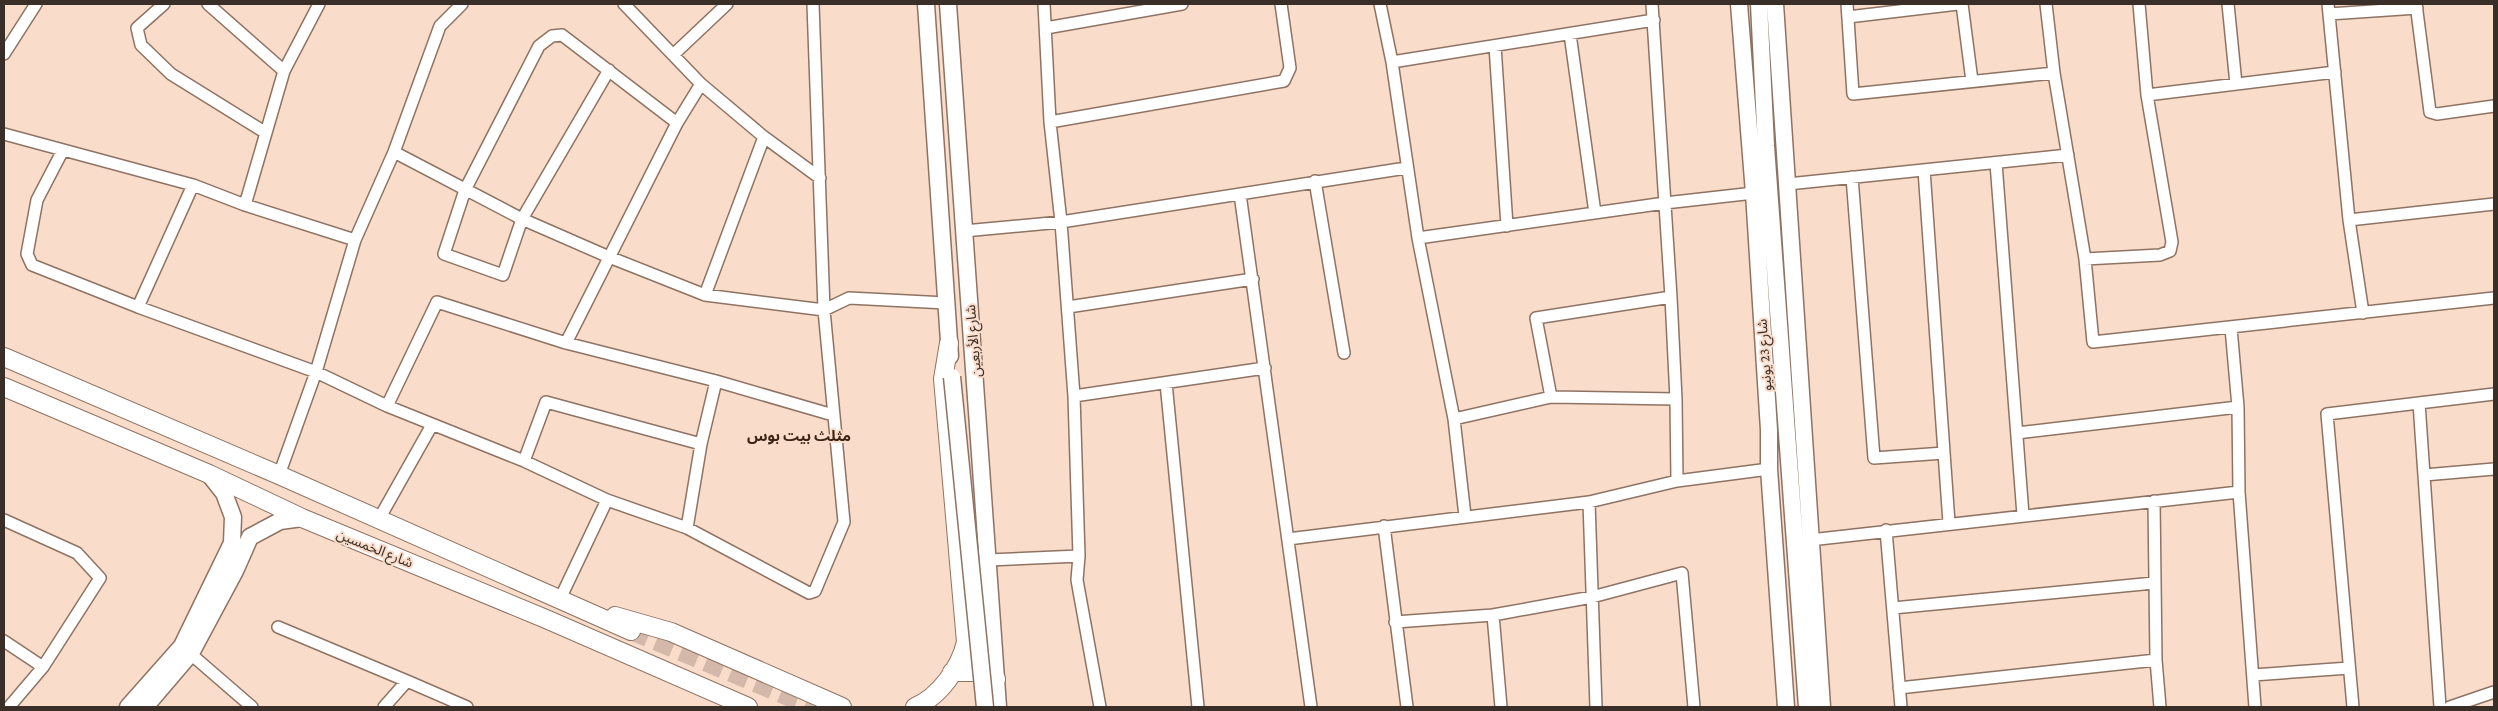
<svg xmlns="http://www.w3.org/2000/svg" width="2498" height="711" font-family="'Crimson Pro','Noto Sans Arabic',serif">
<rect width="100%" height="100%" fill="#fadcca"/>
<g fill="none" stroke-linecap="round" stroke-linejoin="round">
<!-- primary-tunnel -->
<path stroke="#d4b9aa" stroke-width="18" stroke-dasharray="18 9" stroke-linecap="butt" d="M 631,631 L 812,707"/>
<!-- street casing -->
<g stroke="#8e7363" stroke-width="14">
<path id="street" d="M 164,4 L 137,28 L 141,45 L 171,74 L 266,133
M 208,4 L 284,71
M 624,4 L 701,84 L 764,137 L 820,178
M 1044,4 L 1050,122 L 1061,222 L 1074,396 L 1079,556 L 1077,580 L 1100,707
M 1380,4 L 1392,62 L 1418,238 L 1454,419 L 1465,516
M 1652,4 L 1671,297 L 1676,399 L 1677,481
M 1847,4 L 1853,94 L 2054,73
M 1962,4 L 1972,81
M 2046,4 L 2054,73 L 2085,259 L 2093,342 L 2494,298
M 2228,4 L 2236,84
M 2328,4 L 2349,220 L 2363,313
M 2416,4 L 2430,112 L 2437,114 L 2494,106
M 2329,14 L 2417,8
M 1848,17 L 1958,4
M 1046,28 L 1182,4
M 1570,34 L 1595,213
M 1495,46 L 1507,226
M 4,54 L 36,4
M 673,55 L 727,4
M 1392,62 L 1654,20
M 609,70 L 522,219 L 503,275 L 444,254 L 465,190 L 539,46 L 552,36 L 562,35 L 677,123
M 2147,95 L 2335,72
M 1050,122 L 1284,81 L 1290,68 L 1281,4
M 4,134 L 193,185 L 245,205 L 355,240
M 63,150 L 37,200 L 27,254 L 32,265 L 138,307 L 316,372 L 387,406 L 524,461 L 607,500 L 687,528 L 809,593 L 815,591 L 844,522 L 824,310 L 813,4
M 394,152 L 522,219 L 609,257 L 705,295 L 824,310 L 849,298 L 946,303
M 1996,163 L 2023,515
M 1924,170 L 1949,523
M 1852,177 L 1874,458 L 1944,453
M 1315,181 L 1344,353
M 1788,184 L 2068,155
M 1240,194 L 1311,707
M 245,205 L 284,71 L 319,4
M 2349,220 L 2494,204
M 964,231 L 1061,222 L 1406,168
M 1418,238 L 1665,203 L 1754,193
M 2085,259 L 2160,255 L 2170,251 L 2172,242 L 2147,95 L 2139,4
M 705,295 L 764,137
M 138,307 L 193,185
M 1068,307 L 1253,279
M 2231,328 L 2238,407 L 2239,492 L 2255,707
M 566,343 L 677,123 L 701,84
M 1166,383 L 1198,707
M 1074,396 L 1265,368
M 1551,397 L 1536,318 L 1671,297
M 2419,403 L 2440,707
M 387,406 L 437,302 L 566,343 L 716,381 L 833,415
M 1454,419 L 1551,397 L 1676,399
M 2017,433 L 2238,407
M 524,461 L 546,402 L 701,444
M 279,475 L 316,372 L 355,240 L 394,152 L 440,26 L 462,4
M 2424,475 L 2494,469
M 2154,501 L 2156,660 L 2160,707
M 1589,502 L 1596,707
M 379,519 L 432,425
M 4,520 L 77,553 L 100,578 L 43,667 L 9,707
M 1384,526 L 1407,707
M 687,528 L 701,444 L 716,381
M 1886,530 L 1901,707
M 1288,539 L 1589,502 L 1677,481 L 1769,469
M 1810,540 L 2239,492
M 988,560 L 1079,556
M 560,599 L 607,500
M 1893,608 L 2154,583
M 1493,615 L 1501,707
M 1395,622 L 1493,615 L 1592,597 L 1682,573 L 1694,707
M 278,627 L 407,681
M 4,641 L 43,667
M 185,649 L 252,707
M 2253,675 L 2349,668
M 1899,688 L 2156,660
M 384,707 L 407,681 L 467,707
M 2353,707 L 2327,414 L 2494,394
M 2450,707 L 2494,692"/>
</g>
<!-- secondary casing -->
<g stroke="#8e7363" stroke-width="19">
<path id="secondary" d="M 926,4 L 950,356
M 948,4 L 998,707
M 1739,4 L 1754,193 L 1769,430 L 1769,469 L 1786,707
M 1759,4 L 1766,146 L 1807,707
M 1775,4 L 1822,707
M 128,707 L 182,646 L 232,543 L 233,517 L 224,493 L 209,474
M 145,707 L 191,653 L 235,571 L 250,537 L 280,521 L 302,518"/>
</g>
<!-- primary casing -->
<g stroke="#8e7363" stroke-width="20">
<path id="primary" d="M 4,357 L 279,475 L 631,631
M 4,387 L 209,474 L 302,518 L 546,619 L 748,707
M 615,616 L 671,632 L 842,707
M 967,659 L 973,663 L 983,664 L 993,654
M 952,672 L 976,672 L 996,679 L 986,707
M 915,707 C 939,697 960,668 966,642 L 943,379 L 949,343"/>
</g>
<!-- street -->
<use href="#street" stroke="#fff" stroke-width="11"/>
<!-- secondary -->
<use href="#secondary" stroke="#fff" stroke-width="16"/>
<!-- primary -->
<use href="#primary" stroke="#fff" stroke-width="18"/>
<!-- secondary-bridge casing -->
<g stroke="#8e7363" stroke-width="19" stroke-linecap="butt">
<path id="secondary-bridge" d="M 952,377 L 985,707"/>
</g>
<!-- secondary-bridge -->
<use href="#secondary-bridge" stroke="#fff" stroke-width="16"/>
</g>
<g text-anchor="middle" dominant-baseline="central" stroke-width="4" stroke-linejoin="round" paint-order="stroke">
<!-- street labels -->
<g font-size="14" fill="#3a2f28" stroke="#fadcca">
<text transform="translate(973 341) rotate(-95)">شارع الأربعين</text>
<text transform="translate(1764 355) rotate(-94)">شارع 23 يونيو</text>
<text transform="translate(375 548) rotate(22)">شارع الخمسين</text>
</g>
<!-- neighbourhood labels -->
<g font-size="15" font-weight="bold" fill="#3c2517" stroke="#fadcca">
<text x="799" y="436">مثلث بيت بوس</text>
</g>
</g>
<!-- border -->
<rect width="2498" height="711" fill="none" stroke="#3a2f28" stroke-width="10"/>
</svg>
